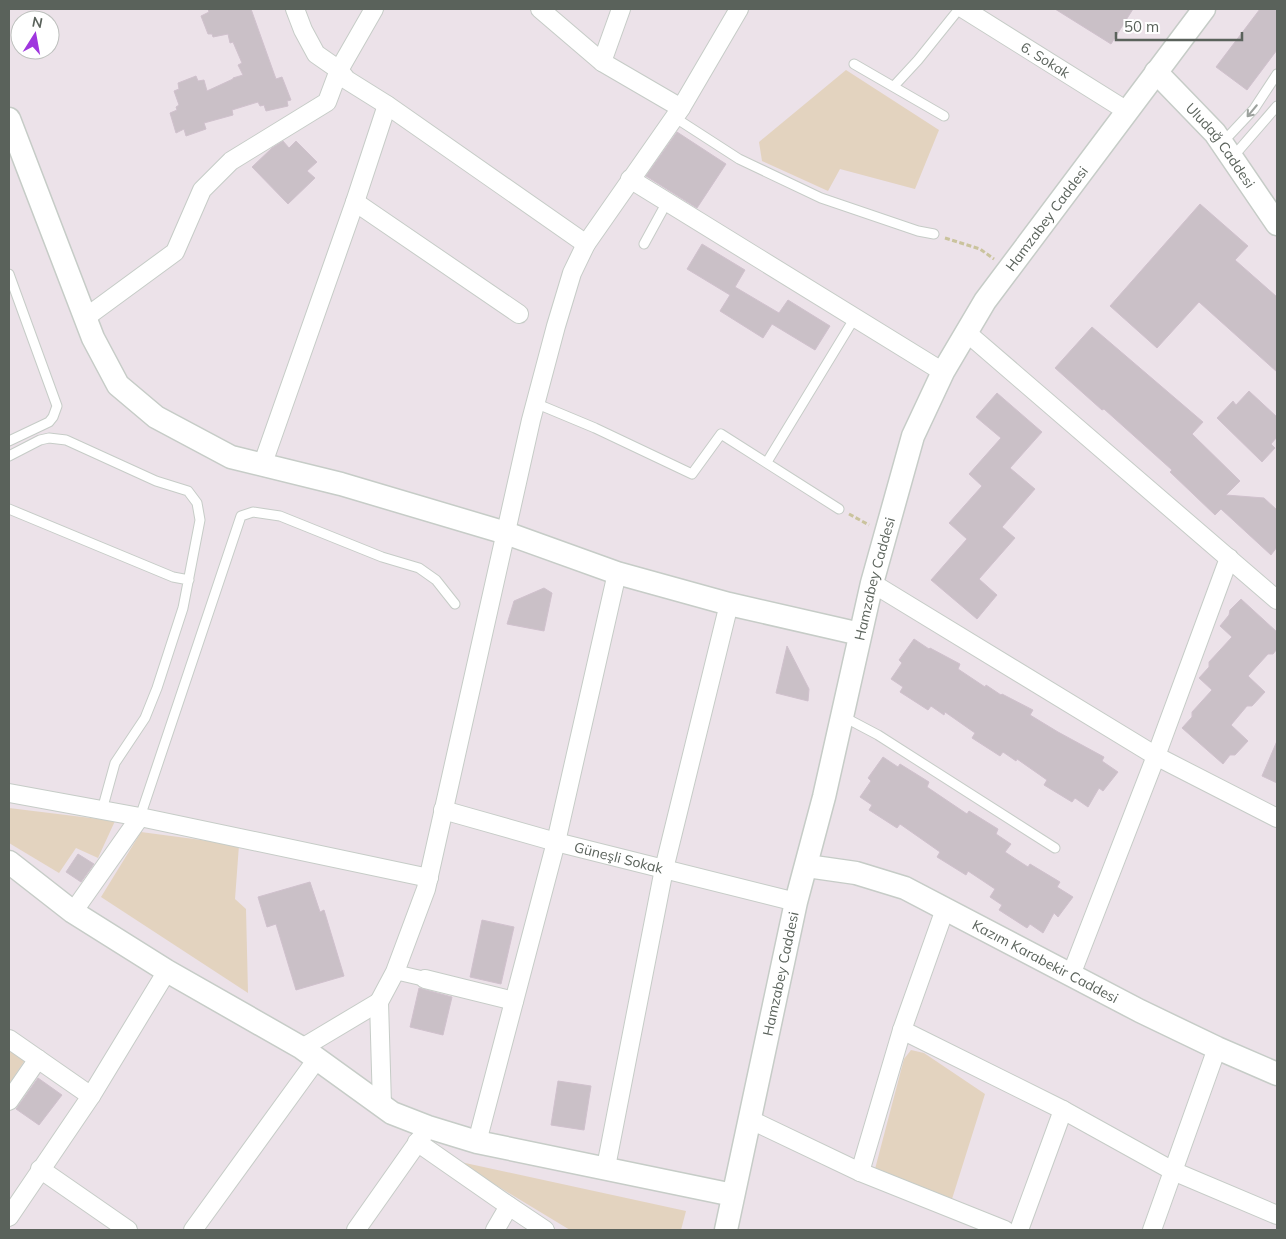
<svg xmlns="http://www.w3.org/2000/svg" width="1286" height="1239" font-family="Mulish,sans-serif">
<rect width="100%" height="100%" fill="#ece2e9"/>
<!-- green -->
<path fill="#e3d3bf" d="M 846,70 L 939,130 L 915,189 L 840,169 L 828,191 L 762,161 L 759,142 Z
M 9,808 L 115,821 L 98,858 L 76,848 L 59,873 L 9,843 Z
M 141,832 L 239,845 L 235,899 L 246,909 L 248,993 L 101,897 Z
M 9,1048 L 25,1060 L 9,1084 Z
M 911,1050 L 924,1053 L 985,1094 L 952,1199 L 875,1169 L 904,1059 Z
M 456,1161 L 686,1211 L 681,1230 L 570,1230 Z"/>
<!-- building -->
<path fill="#cac0c7" stroke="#d0c1cd" d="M 208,9 L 251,9 L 276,79 L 282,77 L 291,100 L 287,101 L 288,106 L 266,111 L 264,105 L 260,106 L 258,102 L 232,110 L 233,115 L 204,123 L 206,129 L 186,136 L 184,129 L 176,133 L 170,113 L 177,110 L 176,107 L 179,105 L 174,91 L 179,89 L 178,83 L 196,76 L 198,81 L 204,80 L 207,91 L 233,79 L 233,78 L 243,75 L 238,65 L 242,63 L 233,42 L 230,43 L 228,34 L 213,37 L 212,34 L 208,34 L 201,16 L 209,12 Z
M 1055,9 L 1133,9 L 1111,44 Z
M 1260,9 L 1277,9 L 1277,50 L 1247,90 L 1216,67 Z
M 677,132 L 726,164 L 697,208 L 646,176 Z
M 283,141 L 289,148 L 296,141 L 317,162 L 307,171 L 315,178 L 288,204 L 252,167 L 272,148 Z
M 1200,204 L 1248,246 L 1235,260 L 1277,297 L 1277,372 L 1199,302 L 1157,348 L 1110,306 Z
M 702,244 L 745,270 L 735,287 L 779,313 L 788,300 L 830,326 L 815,350 L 772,324 L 763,338 L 720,311 L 730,295 L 687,269 Z
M 1092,327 L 1203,422 L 1192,434 L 1240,481 L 1226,495 L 1264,498 L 1277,510 L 1277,547 L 1271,555 L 1221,509 L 1215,515 L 1170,472 L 1172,470 L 1104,409 L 1102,410 L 1055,368 Z
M 1249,391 L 1277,417 L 1277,437 L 1271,444 L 1275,448 L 1262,462 L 1217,418 L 1233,401 L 1236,405 Z
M 997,393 L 1042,432 L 1010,468 L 1035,489 L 1002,527 L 1015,538 L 979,579 L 997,595 L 977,619 L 931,580 L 967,539 L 949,523 L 982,486 L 969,474 L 1001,438 L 976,417 Z
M 544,588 L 552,593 L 544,631 L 507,624 L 514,601 Z
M 1241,599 L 1277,632 L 1277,649 L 1273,654 L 1268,654 L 1248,676 L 1265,692 L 1252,706 L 1247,706 L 1231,725 L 1248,741 L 1235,755 L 1230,755 L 1223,764 L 1182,728 L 1192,717 L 1192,712 L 1212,690 L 1199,678 L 1209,667 L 1209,662 L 1232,637 L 1220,626 L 1229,615 L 1230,610 Z
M 914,639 L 929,649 L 930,648 L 960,664 L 958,669 L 985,687 L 986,685 L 1001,695 L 1002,694 L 1033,710 L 1030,715 L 1058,732 L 1104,757 L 1102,761 L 1118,772 L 1103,791 L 1099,788 L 1088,807 L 1075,798 L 1072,802 L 1044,785 L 1047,780 L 1017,759 L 1016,761 L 1003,752 L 1000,756 L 972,738 L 975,733 L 945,712 L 944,715 L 931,706 L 928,710 L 900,692 L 903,687 L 891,679 L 902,663 L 899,660 Z
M 787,646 L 809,689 L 808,701 L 776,693 Z
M 1277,741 L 1277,783 L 1262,776 Z
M 883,757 L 898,767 L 900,764 L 929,782 L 927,787 L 967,814 L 969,811 L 998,829 L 996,834 L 1011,844 L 1005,852 L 1028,867 L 1030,864 L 1060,882 L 1057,887 L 1073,897 L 1058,917 L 1054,913 L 1043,933 L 1030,924 L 1027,928 L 999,910 L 1002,905 L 990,897 L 995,889 L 968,871 L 966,875 L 937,857 L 940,852 L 900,824 L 897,828 L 869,810 L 872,805 L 860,797 L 871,781 L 868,778 Z
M 78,854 L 94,864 L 81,882 L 66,872 Z
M 310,882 L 320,912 L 324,910 L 344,976 L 296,990 L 276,924 L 267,927 L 258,897 Z
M 482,920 L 514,927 L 501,984 L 470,977 Z
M 419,988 L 452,997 L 443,1035 L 410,1027 Z
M 38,1078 L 62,1095 L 39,1125 L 16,1109 Z
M 558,1081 L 591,1086 L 584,1130 L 551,1125 Z"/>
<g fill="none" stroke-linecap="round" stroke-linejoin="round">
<!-- service casing -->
<g stroke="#c6ccc7" stroke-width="11">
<path id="service" d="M 854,64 L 944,116
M 894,86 L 918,60 L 959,9
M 674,117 L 739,159 L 821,198 L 918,231 L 934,234
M 1223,142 L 1254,109 L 1277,74
M 1232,158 L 1277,106
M 644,244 L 667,202
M 9,274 L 57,406 L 53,417 L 49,422 L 9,441
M 535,403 L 595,428 L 692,474 L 721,434 L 839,509
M 9,456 L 40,440 L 49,438 L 66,440 L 156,481 L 188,491 L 197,503 L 200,520 L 183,608 L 157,688 L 145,718 L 115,763 L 102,810
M 767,462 L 854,319
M 9,509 L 173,577 L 189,580
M 842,716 L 878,735 L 1055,848
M 140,817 L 241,516 L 253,512 L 280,516 L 382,557 L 419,568 L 436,580 L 455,604"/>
</g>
<!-- pedestrian casing -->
<g stroke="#c6ccc7" stroke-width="16">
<path id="pedestrian" d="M 395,972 L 425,979"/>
</g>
<!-- minor casing -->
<g stroke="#c6ccc7" stroke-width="20">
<g id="minor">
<path d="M 295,9 L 303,30 L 316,54 L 339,70 L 347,80 L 387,105 L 586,244"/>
<path d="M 540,9 L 602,62 L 681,108"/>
<path id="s1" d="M 964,9 L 1127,111"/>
<path d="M 602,62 L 621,9"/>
<path d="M 630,179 L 943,372"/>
<path d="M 355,202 L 519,314"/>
<path d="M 85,318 L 175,252 L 202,190 L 231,161 L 327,102 L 339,70 L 374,9"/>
<path d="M 966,332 L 1277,600"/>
<path d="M 262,466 L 355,202 L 387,105"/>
<path d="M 872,583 L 1156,756 L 1277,818"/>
<path d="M 9,793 L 140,817 L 429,878"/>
<path id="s2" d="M 443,810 L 556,842 L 796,902"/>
<path d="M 73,912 L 140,817"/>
<path d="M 1071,975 L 1156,756 L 1229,558"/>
<path d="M 425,979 L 514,1001"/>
<path d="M 902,1030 L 1063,1110 L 1173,1171 L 1277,1215"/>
<path d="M 9,1039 L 91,1096"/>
<path d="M 302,1048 L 379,1002"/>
<path d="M 9,1101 L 38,1059"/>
<path d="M 382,1105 L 379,1002 L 395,972 L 426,889 L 531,420 L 556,326 L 572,273 L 586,244 L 681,108 L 739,9"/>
<path d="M 749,1119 L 860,1172 L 1005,1230"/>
<path d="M 417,1142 L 509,1206 L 545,1230"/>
<path d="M 477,1142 L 556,842 L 617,573"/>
<path d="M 606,1167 L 664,869 L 729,604"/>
<path d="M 40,1169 L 128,1230"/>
<path d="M 860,1172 L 902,1030 L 945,909"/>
<path d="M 9,1217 L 91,1096 L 167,971"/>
<path d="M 193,1230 L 317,1059"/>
<path d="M 356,1230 L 425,1132"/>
<path d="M 495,1230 L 509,1206"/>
<path d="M 1019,1230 L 1063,1110"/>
<path d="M 1152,1230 L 1217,1048"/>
</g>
</g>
<!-- tertiary casing -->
<g stroke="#c6ccc7" stroke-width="25">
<g id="tertiary">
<path id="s3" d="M 1156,72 L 1215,133 L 1277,224"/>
<path d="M 9,119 L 93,338 L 118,385 L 156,417 L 231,457 L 341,484 L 506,533 L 617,573 L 729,604 L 860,634"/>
<path d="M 9,862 L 73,912 L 167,971 L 302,1048 L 392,1113 L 428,1127 L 477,1142 L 733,1195"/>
<path id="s4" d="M 807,866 L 856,873 L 905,888 L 1140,1011 L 1217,1048 L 1277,1074"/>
<path id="s5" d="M 726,1230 L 796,902 L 824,797 L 872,583 L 913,436 L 943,372 L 985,301 L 1204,9"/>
</g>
</g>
<!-- path -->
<path stroke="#cac39d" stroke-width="3" stroke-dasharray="5 2.5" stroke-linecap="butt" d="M 945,238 L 980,249 L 994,259
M 849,514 L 869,525"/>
<!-- service -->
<use href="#service" stroke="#fff" stroke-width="9"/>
<!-- pedestrian -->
<use href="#pedestrian" stroke="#fff" stroke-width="14"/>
<!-- minor -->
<use href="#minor" stroke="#fff" stroke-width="18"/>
<!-- tertiary -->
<use href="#tertiary" stroke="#fff" stroke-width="22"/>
</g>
<!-- one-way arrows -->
<defs><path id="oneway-shaft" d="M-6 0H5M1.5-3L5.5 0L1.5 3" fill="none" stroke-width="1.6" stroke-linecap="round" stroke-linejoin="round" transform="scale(1.25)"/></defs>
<use stroke="#9ca19d" href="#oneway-shaft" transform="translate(1252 111) rotate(130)"/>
<g text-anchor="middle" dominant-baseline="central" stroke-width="4" stroke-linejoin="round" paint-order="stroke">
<!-- street labels -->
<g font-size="14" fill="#5a625b" stroke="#fff">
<text stroke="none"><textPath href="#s1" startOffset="96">6. Sokak</textPath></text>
<text stroke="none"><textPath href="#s3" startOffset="98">Uludağ Caddesi</textPath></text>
<text stroke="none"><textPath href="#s5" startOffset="1072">Hamzabey Caddesi</textPath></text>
<text stroke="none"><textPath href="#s5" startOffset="668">Hamzabey Caddesi</textPath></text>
<text stroke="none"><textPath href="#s2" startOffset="182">Güneşli Sokak</textPath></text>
<text stroke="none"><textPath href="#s4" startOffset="259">Kazım Karabekir Caddesi</textPath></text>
<text stroke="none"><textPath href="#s5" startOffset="262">Hamzabey Caddesi</textPath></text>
</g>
</g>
<!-- border -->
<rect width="1286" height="1239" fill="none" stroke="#5a625b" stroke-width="20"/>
<!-- north arrow -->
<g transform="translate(35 35) rotate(11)"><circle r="24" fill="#ffffff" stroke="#bdc0bd"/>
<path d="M0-4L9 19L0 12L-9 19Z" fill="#9f36de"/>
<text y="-8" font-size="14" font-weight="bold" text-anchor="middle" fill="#5a625b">N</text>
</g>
<!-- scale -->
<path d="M1116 32v8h126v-8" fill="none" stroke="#5a625b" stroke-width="2.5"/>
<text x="1124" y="32" font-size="15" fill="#5a625b" stroke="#ffffff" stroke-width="4" paint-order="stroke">50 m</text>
</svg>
